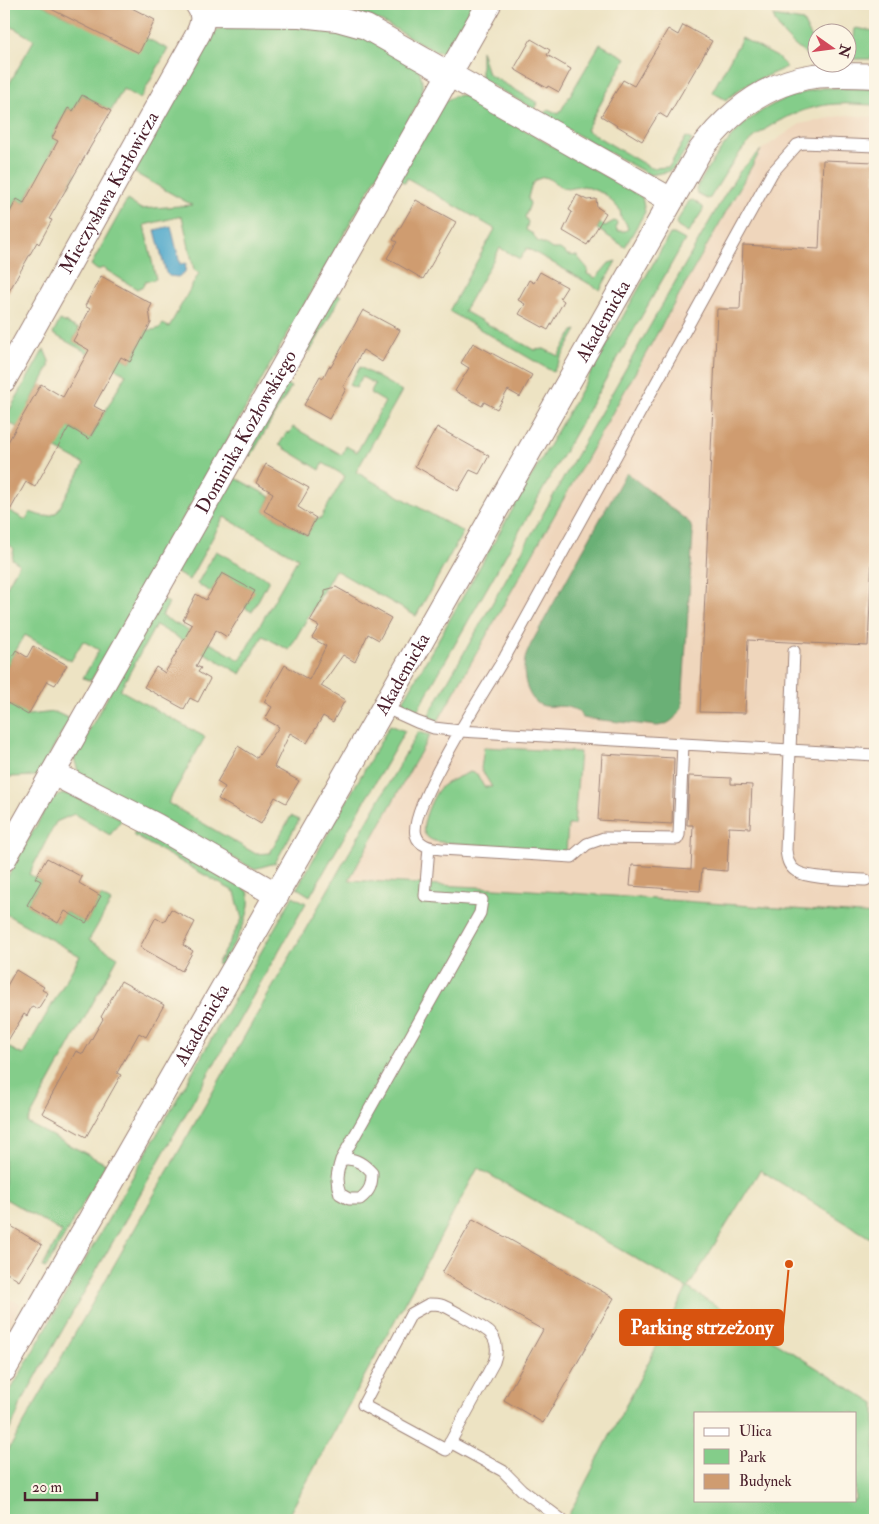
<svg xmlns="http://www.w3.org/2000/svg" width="879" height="1524" font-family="'IM FELL Double Pica',serif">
<rect width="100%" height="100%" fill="#fcf5e5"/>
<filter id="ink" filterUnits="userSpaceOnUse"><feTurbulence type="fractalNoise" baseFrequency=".02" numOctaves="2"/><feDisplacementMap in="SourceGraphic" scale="10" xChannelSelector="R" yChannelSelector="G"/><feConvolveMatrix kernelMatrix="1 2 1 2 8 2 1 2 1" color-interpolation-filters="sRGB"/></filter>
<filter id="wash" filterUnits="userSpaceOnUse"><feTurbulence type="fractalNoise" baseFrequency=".0096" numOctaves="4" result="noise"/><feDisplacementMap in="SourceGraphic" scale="20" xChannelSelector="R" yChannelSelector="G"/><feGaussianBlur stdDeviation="1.12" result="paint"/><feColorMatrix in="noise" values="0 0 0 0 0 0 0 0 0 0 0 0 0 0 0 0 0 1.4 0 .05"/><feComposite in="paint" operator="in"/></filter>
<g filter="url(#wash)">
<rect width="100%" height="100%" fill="#ede3c3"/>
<!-- built -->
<path fill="#efd6bc" d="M 845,115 L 875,117 L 875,915 L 531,890 L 348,880 L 761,150 L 800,124 Z
M 4,1298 L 21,1303 L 4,1338 Z"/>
<!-- green -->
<path fill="#84cd8a" stroke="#67765a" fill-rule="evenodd" d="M 4,4 L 41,4 L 69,18 L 146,38 L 168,49 L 140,99 L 123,89 L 111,111 L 82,95 L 73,111 L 68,108 L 52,137 L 58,141 L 48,157 L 76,173 L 69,186 L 63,182 L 54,197 L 33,185 L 24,203 L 17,199 L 4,223 L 4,93 L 34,40 L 4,22 Z
M 289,4 L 474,4 L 448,48 L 445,53 L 435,51 C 411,39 388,22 362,14 C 339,6 313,6 289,4 Z
M 773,16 L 803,21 L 814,43 L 816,61 C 799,50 780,36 773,16 Z
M 230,25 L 310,25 L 362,35 L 417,65 C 423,78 424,87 420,100 L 91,681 L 83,678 L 99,650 L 83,641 L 71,661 L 25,635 L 4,671 L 4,592 L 19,564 L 12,559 L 14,549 L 11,546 L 4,543 L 4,508 L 26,520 L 30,512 C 41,516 47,519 57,512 L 84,464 L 4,420 L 44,349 L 49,361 L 49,367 L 29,405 L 90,439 L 126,374 L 53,334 L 60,320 L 79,329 L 73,341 L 95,353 L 106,349 L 130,362 L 147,330 C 154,330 159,330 163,324 L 169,327 L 199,273 L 194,270 L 182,216 L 144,225 L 156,279 L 145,282 L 143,286 L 137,289 L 103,268 L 97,270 L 91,265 L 127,200 L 141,209 L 192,205 L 133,172 L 204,46 C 211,35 217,29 230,25 Z
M 855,28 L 874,31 L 871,59 L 852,59 Z
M 742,38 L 777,57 L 787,67 L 744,86 L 726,100 L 712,92 Z
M 600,44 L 626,58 L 586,130 L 651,168 L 669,167 L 686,137 L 692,140 L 674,168 L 667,172 L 650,175 L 544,116 L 548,109 L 559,114 Z
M 481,50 L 488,74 L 538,103 L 534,109 L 481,79 Z
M 823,88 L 875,88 L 875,105 C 863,105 849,103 837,104 C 805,105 762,125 742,150 C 730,165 720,182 710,198 L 707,199 L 697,194 L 696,189 C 728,132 757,101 823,88 Z
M 463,95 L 642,197 L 645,212 L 625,247 L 597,229 L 600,223 L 605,226 L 614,221 L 617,222 L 616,228 L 618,231 L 625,231 L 628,229 L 626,223 L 621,218 L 620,210 L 605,194 L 584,186 L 568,189 L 562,188 L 548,178 L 544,177 L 538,179 L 533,183 L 530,190 L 528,198 L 530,204 L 525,217 L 528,222 L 526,230 L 533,234 L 537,241 L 545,244 L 552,249 L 560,249 L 568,255 L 577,256 L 588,269 L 587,274 L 596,278 L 609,263 L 616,261 L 600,290 L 527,248 L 520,259 L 500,248 L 464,311 L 534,350 L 544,349 L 558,356 L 573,331 L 577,330 L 553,372 L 449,311 L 495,229 L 407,178 L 405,183 L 398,179 L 442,103 L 454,96 Z
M 761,150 L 438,721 L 428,716 L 724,196 L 740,171 Z
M 693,200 L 703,207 L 703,210 L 688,233 L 678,227 L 676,223 L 689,201 Z
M 670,234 L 674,234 L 685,240 L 417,711 L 402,703 Z
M 333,292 L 341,296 L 310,352 L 302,347 Z
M 360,367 L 402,391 L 356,472 L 463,532 L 416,616 L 335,570 L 289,650 L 263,636 L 241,674 L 156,625 L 120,690 L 205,737 L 168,803 L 256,854 L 270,853 L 291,816 L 299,820 L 275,863 L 254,869 L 84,778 L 78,771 L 74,758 L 161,599 L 169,603 L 162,616 L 240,660 L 298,558 L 224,517 L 189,580 L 175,572 L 230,475 L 271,497 L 264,511 L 307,535 L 316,518 L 320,519 L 345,476 L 323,463 L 320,470 L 279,445 L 287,432 L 289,434 L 293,427 L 342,455 L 346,446 L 357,452 L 385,402 L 370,393 L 375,384 L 362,377 L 356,388 L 349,385 Z
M 282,382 L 291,387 L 251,456 L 243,452 Z
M 216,551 L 269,580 L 252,612 L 245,608 L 254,591 L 222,573 L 211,592 L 197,584 Z
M 4,701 L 28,715 L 55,712 L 70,719 L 37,776 L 9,777 L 4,774 Z
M 390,725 L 405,731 L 310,896 L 297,888 Z
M 418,732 L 430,735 L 349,880 L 531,890 L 875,915 L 875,1241 L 760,1170 L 688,1288 L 875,1404 L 875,1520 L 566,1520 L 687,1288 L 478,1168 L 286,1520 L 4,1520 L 4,1458 ZM 695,1413 L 855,1413 L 855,1500 L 695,1500 Z
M 484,747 L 580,752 L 574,825 L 568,825 L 566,852 L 440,842 C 433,841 427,839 424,832 C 421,823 434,792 442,786 C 450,780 461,776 470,772 L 477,774 L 484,787 L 492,787 L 481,769 Z
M 63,794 L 69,794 L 122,819 L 110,835 L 74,814 L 56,822 L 29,874 L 41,881 L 27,905 L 58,923 L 65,911 L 86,923 L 101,896 L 111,902 L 89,940 L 118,957 L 27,1123 L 106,1164 L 46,1268 L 42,1267 L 62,1232 L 4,1198 L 4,1045 L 23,1055 L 80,956 L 4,913 L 4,883 L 49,803 L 54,797 Z
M 138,827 L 248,891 C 255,915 232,945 221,965 L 217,964 L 242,919 L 235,892 L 133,835 Z
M 293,896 L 306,903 L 21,1403 L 17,1415 L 4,1441 L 4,1402 Z"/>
<!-- forest -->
<path fill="#6bb076" stroke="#5a6850" d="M 627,473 L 690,523 L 693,534 L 682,707 C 676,718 671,724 658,726 L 582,718 L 579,711 C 576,710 572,708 568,707 C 559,705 549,708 541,705 C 526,699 522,672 525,659 C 526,654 529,649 531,644 L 624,476 Z"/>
<!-- water -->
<path fill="#4ea7cb" stroke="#4c637b" d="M 171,226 L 180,264 L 186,263 L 185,272 L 178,277 L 169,276 L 166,273 L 155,230 Z"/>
<g id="blocks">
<!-- building -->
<path fill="#cf9c70" d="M 41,4 L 124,4 L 155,20 L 139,53 Z
M 683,25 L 712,41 L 667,118 L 659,113 L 642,141 L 601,116 L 623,80 L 634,86 L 668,29 L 678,35 Z
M 531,39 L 550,50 L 547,55 L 571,69 L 559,92 L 548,86 L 547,88 L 514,69 Z
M 82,95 L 111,111 L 49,219 L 52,220 L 39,244 L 37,242 L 4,300 L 4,223 L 17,199 L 24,203 L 58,141 L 52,138 L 68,108 L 73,111 Z
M 823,160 L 875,162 L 875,492 L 868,646 L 748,640 L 745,713 L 700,712 L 717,309 L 740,309 L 743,245 L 819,249 Z
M 577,195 L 587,200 L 596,199 L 597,207 L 606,213 L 587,245 L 563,231 L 572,212 L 569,210 Z
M 416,200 L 456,222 L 423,279 L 387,258 L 397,242 L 393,240 Z
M 540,272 L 567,287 L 560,298 L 564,301 L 548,330 L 519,314 L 525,304 L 518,300 L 529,280 L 534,283 Z
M 101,276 L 152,304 L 149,310 L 151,323 L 130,362 L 121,357 L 94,406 L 105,412 L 89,439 L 69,427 L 35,487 L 26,482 L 4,521 L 4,449 L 41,384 L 63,397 L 89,350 L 73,341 L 90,309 L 85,306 Z
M 363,310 L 400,330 L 382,362 L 363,350 L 343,387 L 346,389 L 329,419 L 304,405 L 320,376 L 323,378 L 329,366 L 331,367 Z
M 473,343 L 532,375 L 520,397 L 508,390 L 497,409 L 484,402 L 482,406 L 455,391 L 469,368 L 461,363 Z
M 437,427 L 489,456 L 479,474 L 470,470 L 458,491 L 415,466 Z
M 266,464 L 309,488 L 298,507 L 316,518 L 307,535 L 264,511 L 273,493 L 256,483 Z
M 222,573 L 255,591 L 227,637 L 216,630 L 196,666 L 201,668 L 198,672 L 210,679 L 198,702 L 190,698 L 184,709 L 144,687 L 156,667 L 165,673 L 192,625 L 183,620 L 196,594 L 206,600 Z
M 336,587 L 391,618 L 379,640 L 368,634 L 355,662 L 343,655 L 321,686 L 345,700 L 333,722 L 323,716 L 307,743 L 290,733 L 274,767 L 299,781 L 286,803 L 275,797 L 261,824 L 218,799 L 225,787 L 217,782 L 238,746 L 257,758 L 279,727 L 265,719 L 272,707 L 264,702 L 285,665 L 309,680 L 326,646 L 312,638 L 319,626 L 310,621 L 325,595 L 325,590 Z
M 33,646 L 67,665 L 55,685 L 47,681 L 28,715 L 4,701 L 4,671 L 16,650 L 27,657 Z
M 602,754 L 674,758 L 672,824 L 598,820 Z
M 689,776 L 731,778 L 731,784 L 752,785 L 750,828 L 729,827 L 727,871 L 702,869 L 700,891 L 630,886 L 632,865 L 691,869 L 693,825 L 687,825 Z
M 47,858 L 82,877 L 79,883 L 101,896 L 86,923 L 65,911 L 58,923 L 27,905 L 41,881 L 35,878 Z
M 171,909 L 195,922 L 183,945 L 193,951 L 182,971 L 140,947 L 156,917 L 164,922 Z
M 16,970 L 44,987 L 42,990 L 48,993 L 38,1009 L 32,1006 L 27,1016 L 24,1014 L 4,1047 L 4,991 Z
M 121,981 L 164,1005 L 146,1037 L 139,1033 L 117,1073 L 121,1075 L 86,1137 L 42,1113 L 76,1051 L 83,1054 L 103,1019 L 101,1017 Z
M 473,1219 L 614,1298 L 543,1423 L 504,1400 L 543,1330 L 442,1273 Z
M 11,1226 L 42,1245 L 19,1281 L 4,1271 L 4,1238 Z"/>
</g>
</g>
<g filter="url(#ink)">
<use href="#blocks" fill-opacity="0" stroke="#9c8177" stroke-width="1"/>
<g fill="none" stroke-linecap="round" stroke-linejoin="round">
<!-- service casing -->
<g stroke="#9c8177" stroke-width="13">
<path id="service" d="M 794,651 L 786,850 C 787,858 788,866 796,871 C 807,879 850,879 866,880
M 384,707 L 417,722 L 434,728 L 460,731 L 875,755
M 683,744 L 679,835 L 677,839 L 604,838 L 587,844 L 572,857 L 441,849 C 431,848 419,846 416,835 C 407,810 488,685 505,657 L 772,173 L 797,145 L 803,143 L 875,146
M 341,1160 C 354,1156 364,1164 372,1173 C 372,1185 370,1191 360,1199 L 349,1199 L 340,1194 C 335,1181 337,1173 341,1160 L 480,913 L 482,900 L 425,896 L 429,847
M 429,1304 C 433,1304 438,1304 441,1305 C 448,1307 485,1328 490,1333 C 497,1340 498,1352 494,1362 L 446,1450 L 363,1405 L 411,1314 Z
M 450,1442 L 503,1471 L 522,1490 L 562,1520"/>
</g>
<!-- minor casing -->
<g stroke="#9c8177" stroke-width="26">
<g id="minor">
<path d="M 203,14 L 300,15 L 337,19 L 366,27 L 671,200"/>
<path id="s1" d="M 4,380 L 198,34 C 203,23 205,14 197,4"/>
<path d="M 53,773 L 155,825 L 277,895"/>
<path id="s2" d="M 4,859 L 489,4"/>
<path id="s3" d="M 4,1370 L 384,707 L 699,152 C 728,113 765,83 814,76 C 834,74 855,75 875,76"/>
</g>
</g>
<!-- service -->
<use href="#service" stroke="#fff" stroke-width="11"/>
<!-- minor -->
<use href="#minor" stroke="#fff" stroke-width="24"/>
</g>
</g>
<g text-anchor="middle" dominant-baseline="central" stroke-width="4" stroke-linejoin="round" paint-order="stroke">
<!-- street labels -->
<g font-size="19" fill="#4a1f2b" stroke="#fcf5e5">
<text stroke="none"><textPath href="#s1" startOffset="215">Mieczysława Karłowicza</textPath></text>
<text stroke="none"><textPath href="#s3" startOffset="1208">Akademicka</textPath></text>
<text stroke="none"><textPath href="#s2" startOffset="491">Dominika Kozłowskiego</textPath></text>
<text stroke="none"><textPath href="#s3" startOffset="802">Akademicka</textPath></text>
<text stroke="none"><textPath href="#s3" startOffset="398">Akademicka</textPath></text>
</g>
</g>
<!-- callouts -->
<path fill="none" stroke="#d8530f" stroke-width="2" d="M789 1264L783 1327"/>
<circle fill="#d8530f" stroke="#fcf5e5" stroke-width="2" cx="789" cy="1264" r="5"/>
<rect fill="#d8530f" stroke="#d8530f" stroke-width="2" x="620" y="1310" width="163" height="35" rx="5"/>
<g font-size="20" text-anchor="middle" font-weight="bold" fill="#fff">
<text x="702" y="1334">Parking strzeżony</text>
</g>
<!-- margin -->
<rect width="879" height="1524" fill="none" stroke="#fcf5e5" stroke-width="20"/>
<!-- legend -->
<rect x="694" y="1412" width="162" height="90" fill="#fcf5e5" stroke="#b59f9b"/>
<rect x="704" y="1428" width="25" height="8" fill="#ffffff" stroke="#b59f9b"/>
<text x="739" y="1436" font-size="15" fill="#4a1f2b">Ulica</text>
<rect x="704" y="1449" width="25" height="15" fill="#84cd8a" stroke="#b59f9b"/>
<text x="739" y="1462" font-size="15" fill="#4a1f2b">Park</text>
<rect x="704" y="1474" width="25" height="15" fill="#cf9c70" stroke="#b59f9b"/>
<text x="739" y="1486" font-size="15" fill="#4a1f2b">Budynek</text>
<!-- north arrow -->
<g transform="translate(832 48) rotate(104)"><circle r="24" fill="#fcf5e5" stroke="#b59f9b"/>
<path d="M0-4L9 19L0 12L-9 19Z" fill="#d1495b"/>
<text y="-8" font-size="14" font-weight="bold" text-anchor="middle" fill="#4a1f2b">N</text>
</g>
<!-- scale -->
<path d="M25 1492v8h72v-8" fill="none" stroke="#4a1f2b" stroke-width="2.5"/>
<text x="32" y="1492" font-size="15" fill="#4a1f2b" stroke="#fcf5e5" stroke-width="4" paint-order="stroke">20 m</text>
</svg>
